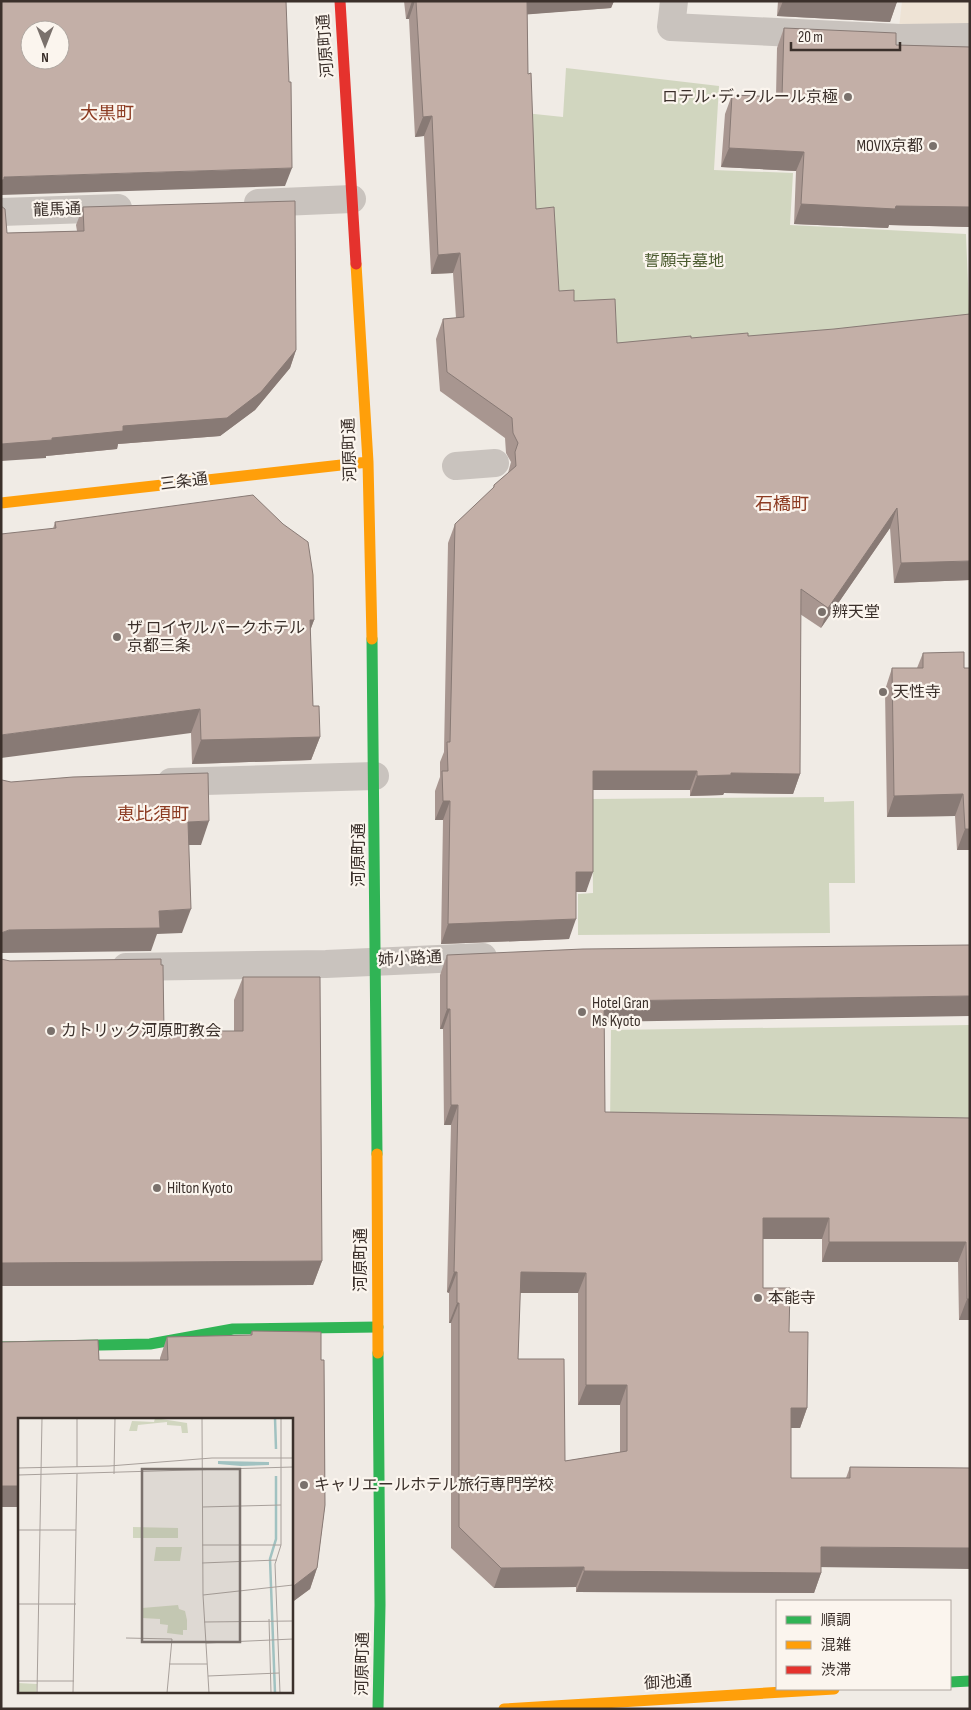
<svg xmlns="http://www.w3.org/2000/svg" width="971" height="1710" font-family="'Sofia Sans Condensed','Noto Sans JP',sans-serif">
<rect width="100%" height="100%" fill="#f0ebe5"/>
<!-- green -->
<path fill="#d1d6bf" d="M 566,68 L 719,86 L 714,170 L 793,173 L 790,225 L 966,234 L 970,334 L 612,362 L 566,310 L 529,219 L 525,113 L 563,117 Z
M 824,797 L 824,802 L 854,801 L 855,883 L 829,883 L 830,933 L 578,935 L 578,894 L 593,893 L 592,799 Z
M 970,1025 L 970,1130 L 610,1128 L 611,1030 Z"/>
<!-- plaza -->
<path fill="#eee3d5" d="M 902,1 L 970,1 L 970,66 L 898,37 Z"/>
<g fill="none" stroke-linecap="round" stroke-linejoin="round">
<!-- street -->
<path stroke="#c9c3be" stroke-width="28" d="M 674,1 L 671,27 L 900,38 L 970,37
M 258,203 L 352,199
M 1,212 L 118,208
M 456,466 L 495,463
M 171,782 L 375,776
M 126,967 L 326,964 L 483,957"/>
<!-- fast -->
<path stroke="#30b455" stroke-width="11" d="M 372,639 L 377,1154
M 1,1347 L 150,1344 L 233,1329 L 378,1327
M 950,1682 L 970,1681
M 378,1709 L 380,1605 L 378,1353"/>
<!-- slow -->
<path stroke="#ff9f0a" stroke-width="11" d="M 356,264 L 368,462 L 372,639
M 1,503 L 368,462
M 377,1154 L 378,1353
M 504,1709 L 834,1689"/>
<!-- jam -->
<path stroke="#e5322d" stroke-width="11" d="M 340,1 L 356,264"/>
</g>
<!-- wall -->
<path fill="#a89690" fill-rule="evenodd" d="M 404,1 L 614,1 L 611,8 L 527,14 L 528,74 L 536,209 L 559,291 L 574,301 L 617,343 L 691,338 L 748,336 L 970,580 L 894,583 L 890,528 L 821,628 L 800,614 L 800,774 L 793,794 L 724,793 L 723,795 L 690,796 L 690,790 L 593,790 L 586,892 L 576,892 L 569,939 L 441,944 L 443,820 L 435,820 L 435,791 L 440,777 L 440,762 L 444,752 L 448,543 L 455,524 L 493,489 L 494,485 L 508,473 L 511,462 L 506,453 L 505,438 L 440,391 L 436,339 L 443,319 L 456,318 L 453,273 L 431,274 L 424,136 L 415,137 L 409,19 L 406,19 Z
M 778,1 L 897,1 L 890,22 L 777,16 Z
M 784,28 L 896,45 L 970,47 L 970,238 L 969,227 L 889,225 L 888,228 L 794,224 L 796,171 L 721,167 L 725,114 L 732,95 L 776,97 L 777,48 Z
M 83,207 L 296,350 L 290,368 L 255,410 L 220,436 L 118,444 L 117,449 L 46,456 L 46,458 L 7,233 L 77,231 L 76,225 Z
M 55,522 L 314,620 L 310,631 L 313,706 L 320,737 L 311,760 L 192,764 L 191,733 L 53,529 Z
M 923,653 L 964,668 L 970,850 L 957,850 L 955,816 L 887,817 L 885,690 L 892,668 L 917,668 Z
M 447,955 L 604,1022 L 605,1112 L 970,1118 L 970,1320 L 959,1320 L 958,1262 L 822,1262 L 822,1239 L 763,1239 L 763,1288 L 789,1332 L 807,1408 L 800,1428 L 791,1428 L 791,1478 L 846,1478 L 850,1467 L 970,1468 L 821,1567 L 821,1573 L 814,1593 L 576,1592 L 576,1587 L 494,1588 L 451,1548 L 451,1323 L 449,1323 L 449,1293 L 447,1292 L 451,1125 L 444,1125 L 443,1029 L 440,1029 L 440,975 ZM 520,1293 L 578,1293 L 578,1405 L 620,1405 L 620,1452 L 565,1461 L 518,1359 Z
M 1,959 L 164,1031 L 234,1031 L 234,1000 L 243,977 L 322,1261 L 313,1285 L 1,1286 Z
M 252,1331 L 321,1332 L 321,1360 L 324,1360 L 325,1505 L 317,1568 L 310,1589 L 291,1603 L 291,1419 L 19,1419 L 19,1507 L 1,1507 L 1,1342 L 98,1340 L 99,1360 L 160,1360 L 160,1358 L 167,1337 L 250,1335 Z"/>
<!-- shaded-wall -->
<path fill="#887a75" d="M 412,1 L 415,1 L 409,19 L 406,19 Z
M 524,1 L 614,1 L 611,8 L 520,15 Z
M 783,1 L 878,1 L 897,2 L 890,22 L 777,16 Z
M 432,116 L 424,136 L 415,137 L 423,117 Z
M 729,148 L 804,152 L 796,171 L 721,167 Z
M 292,168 L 285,186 L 1,195 L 1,181 L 4,177 Z
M 801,204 L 970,207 L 970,225 L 969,227 L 889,225 L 888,228 L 794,224 Z
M 460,253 L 453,273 L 431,274 L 438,255 Z
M 296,350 L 290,368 L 255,410 L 220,436 L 118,444 L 117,449 L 46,456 L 46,458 L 1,461 L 1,444 L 52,438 L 123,426 Z
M 897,508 L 890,528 L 821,628 L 828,608 Z
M 970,561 L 970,580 L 894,583 L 901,563 Z
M 310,620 L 314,620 L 305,644 Z
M 200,709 L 191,733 L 1,758 L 1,735 Z
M 320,737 L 311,760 L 192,764 L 201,740 Z
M 593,771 L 697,771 L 690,790 L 586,790 Z
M 731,773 L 800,774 L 793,794 L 724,793 L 723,795 L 690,796 L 697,776 Z
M 963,794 L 955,816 L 887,817 L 894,796 Z
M 443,801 L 450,801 L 443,820 L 435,820 Z
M 209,821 L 201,845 L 179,845 L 188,822 Z
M 965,829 L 970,829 L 970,850 L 957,850 Z
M 576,872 L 593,872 L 586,892 L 569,892 Z
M 191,909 L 182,933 L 157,934 L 151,951 L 1,953 L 1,933 L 9,930 L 159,911 Z
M 576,919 L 569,939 L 441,944 L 448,924 Z
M 970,996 L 970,1016 L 597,1022 L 604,1001 Z
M 447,1009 L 450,1009 L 443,1029 L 440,1029 Z
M 451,1105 L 458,1105 L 451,1125 L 444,1125 Z
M 763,1218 L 829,1218 L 822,1239 L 756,1239 Z
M 829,1242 L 966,1242 L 958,1262 L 822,1262 Z
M 322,1261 L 313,1285 L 1,1286 L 1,1263 Z
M 454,1272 L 457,1272 L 449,1293 L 447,1292 Z
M 521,1272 L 586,1273 L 578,1293 L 513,1293 Z
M 967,1299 L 970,1299 L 970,1320 L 959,1320 Z
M 457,1303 L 459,1303 L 451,1323 L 449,1323 Z
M 586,1385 L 627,1385 L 620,1405 L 578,1405 Z
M 791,1408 L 807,1408 L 800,1428 L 784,1428 Z
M 1,1486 L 19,1486 L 19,1507 L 1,1507 Z
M 821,1547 L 970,1548 L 970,1569 L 814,1567 Z
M 584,1567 L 576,1587 L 494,1588 L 501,1568 Z
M 317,1568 L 310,1589 L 291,1603 L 291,1588 Z
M 584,1571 L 821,1573 L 814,1593 L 576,1592 Z"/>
<!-- building -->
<path fill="#c3afa7" stroke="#887a75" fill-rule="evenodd" d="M 1,1 L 286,1 L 289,82 L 291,82 L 292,168 L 4,177 L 4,179 L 1,181 ZM 30,30 L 60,30 L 60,60 L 30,60 Z
M 416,1 L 527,1 L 528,74 L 531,73 L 536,209 L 554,207 L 559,291 L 574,290 L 574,301 L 615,299 L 617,343 L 691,336 L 691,338 L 748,333 L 748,336 L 834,329 L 970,314 L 970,561 L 901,563 L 897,508 L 828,608 L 801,589 L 800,774 L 731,773 L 731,775 L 697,776 L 697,771 L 593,771 L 593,872 L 576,872 L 576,919 L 448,924 L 450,801 L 443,801 L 442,771 L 448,771 L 447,742 L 450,742 L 455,524 L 494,487 L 494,485 L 516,466 L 515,452 L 518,443 L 513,433 L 512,418 L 447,372 L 443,319 L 464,317 L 460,253 L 438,255 L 432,116 L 423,117 Z
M 878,1 L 897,1 L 897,2 Z
M 784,28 L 896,33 L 896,45 L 970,47 L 970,207 L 896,206 L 895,209 L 801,204 L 804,152 L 729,148 L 732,95 L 782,97 Z
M 295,201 L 296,350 L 261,392 L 227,418 L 123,426 L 123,431 L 52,438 L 52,440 L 1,444 L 1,206 L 5,209 L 7,233 L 84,231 L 83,207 Z
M 253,495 L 283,524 L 308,542 L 313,575 L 314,620 L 310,620 L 313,706 L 319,706 L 320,737 L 201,740 L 200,709 L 1,735 L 1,534 L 56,528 L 55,522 Z
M 964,652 L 964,668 L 970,668 L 970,829 L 965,829 L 963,794 L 894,796 L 892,668 L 923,668 L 923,653 Z
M 208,773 L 209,821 L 188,822 L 191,909 L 159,911 L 160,928 L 9,930 L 1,933 L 1,779 L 2,780 L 11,782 L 73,777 Z
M 970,945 L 970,996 L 604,1001 L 605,1112 L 970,1118 L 970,1299 L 967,1299 L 966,1242 L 829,1242 L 829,1218 L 763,1218 L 763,1288 L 790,1288 L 789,1332 L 808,1332 L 807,1408 L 791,1408 L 791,1478 L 850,1478 L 850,1467 L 970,1468 L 970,1548 L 821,1547 L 821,1573 L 584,1571 L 584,1567 L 501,1568 L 459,1527 L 459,1303 L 457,1303 L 457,1272 L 454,1272 L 458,1105 L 451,1105 L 450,1009 L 447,1009 L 447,955 L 583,949 ZM 521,1272 L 586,1273 L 586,1385 L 627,1385 L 627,1451 L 565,1461 L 564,1359 L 518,1359 Z
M 1,959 L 10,961 L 161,959 L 161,965 L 163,965 L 164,1031 L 243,1031 L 243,977 L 320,977 L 322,1261 L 1,1263 Z
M 252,1331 L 321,1332 L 321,1360 L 324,1360 L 325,1505 L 317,1568 L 291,1588 L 291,1419 L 19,1419 L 19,1486 L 1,1486 L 1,1342 L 98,1340 L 99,1360 L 168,1360 L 167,1337 L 252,1335 Z"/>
<!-- markers -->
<g fill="#7a716c" stroke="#fbf5ee" stroke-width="2">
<circle cx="848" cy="97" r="5"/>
<circle cx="933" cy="146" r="5"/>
<circle cx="822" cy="612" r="5"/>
<circle cx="117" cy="637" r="5"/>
<circle cx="883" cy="692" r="5"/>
<circle cx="582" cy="1012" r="5"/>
<circle cx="51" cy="1031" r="5"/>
<circle cx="157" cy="1188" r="5"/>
<circle cx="758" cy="1298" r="5"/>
<circle cx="304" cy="1485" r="5"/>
</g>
<g text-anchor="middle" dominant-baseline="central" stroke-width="4.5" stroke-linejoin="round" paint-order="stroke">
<!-- street labels -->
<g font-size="16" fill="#3b302b" stroke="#fbf5ee">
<text transform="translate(326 46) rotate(-94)">河原町通</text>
<text transform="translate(57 210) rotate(-2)">龍馬通</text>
<text transform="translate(350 450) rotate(-92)">河原町通</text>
<text transform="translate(184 482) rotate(-7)">三条通</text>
<text transform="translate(359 855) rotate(-90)">河原町通</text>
<text transform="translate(410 959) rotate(-3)">姉小路通</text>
<text transform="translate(361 1260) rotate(-90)">河原町通</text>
<text transform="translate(363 1664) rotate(-89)">河原町通</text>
<text transform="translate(668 1683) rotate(-3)">御池通</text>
</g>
<!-- poi labels -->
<g font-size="16" fill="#3b302b" stroke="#fbf5ee" text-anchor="start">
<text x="838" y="97" text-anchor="end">ロテル･デ･フルール京極</text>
<text x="923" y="146" text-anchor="end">MOVIX京都</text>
<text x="832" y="612">辨天堂</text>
<text x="127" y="628">ザ ロイヤルパークホテル<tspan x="127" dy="18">京都三条</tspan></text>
<text x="893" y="692">天性寺</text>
<text x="592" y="1003">Hotel Gran<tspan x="592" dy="18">Ms Kyoto</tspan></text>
<text x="61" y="1031">カトリック河原町教会</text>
<text x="167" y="1188">Hilton Kyoto</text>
<text x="768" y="1298">本能寺</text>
<text x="314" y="1485">キャリエールホテル旅行専門学校</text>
</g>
<!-- park labels -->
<g font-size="16" fill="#4a5a2e" stroke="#fbf5ee">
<text x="684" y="261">誓願寺墓地</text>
</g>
<!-- neighbourhood labels -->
<g font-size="18" fill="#8c3b22" stroke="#fbf5ee">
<text x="107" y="113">大黒町</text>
<text x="782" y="504">石橋町</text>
<text x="153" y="814">恵比須町</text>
</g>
</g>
<!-- overview -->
<g transform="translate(18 1418)">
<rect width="275" height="275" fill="#f0ebe5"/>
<path d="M 137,0 L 169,5 L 170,15 L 164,15 L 163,8 L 149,7 L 149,4 L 120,7 L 119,13 L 111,13 L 114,3 L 136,4 ZM 115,109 L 160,110 L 160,120 L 115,120 ZM 138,129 L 164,129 L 162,143 L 136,143 ZM 160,187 L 161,191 L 167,193 L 169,202 L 169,212 L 165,212 L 165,217 L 149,215 L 150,207 L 142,206 L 142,201 L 124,200 L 124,190 ZM 0,265 L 19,266 L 18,275 L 0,275 Z" fill="#d1d6bf"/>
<path d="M 200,43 L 251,44 L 251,47 L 223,48 L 200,46 Z" fill="#a1c2c1"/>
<path fill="none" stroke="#a1c2c1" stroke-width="2.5" d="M 257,0 L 258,31M 257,275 L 252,141 L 258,121 L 258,58"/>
<path fill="none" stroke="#a8a09b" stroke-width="1" d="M 184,0 L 185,177 L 191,275M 59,49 L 59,0M 0,50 L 91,48 L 194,40 L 275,40M 96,56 L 97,0M 0,57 L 275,49M 184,89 L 263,87M 0,112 L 58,112M 184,127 L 263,127M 184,145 L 259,142M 185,177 L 275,167M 0,186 L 58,186M 251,201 L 253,275M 186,204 L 275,203M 108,220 L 154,221 L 149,275M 188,225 L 275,221M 151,246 L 189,246M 190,258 L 261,255M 0,263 L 56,263M 19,275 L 24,0M 55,275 L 59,56M 262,275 L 257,146 L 263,127 L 263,0"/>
<path fill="#7a716c" fill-opacity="0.15" stroke="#7a716c" stroke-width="2.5" d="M 124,51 L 222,51 L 222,224 L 124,224 Z"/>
<rect width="275" height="275" fill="none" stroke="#3b302b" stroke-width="2.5"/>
</g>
<!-- border -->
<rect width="971" height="1710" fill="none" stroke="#3b302b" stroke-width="5"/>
<!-- legend -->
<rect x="776" y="1600" width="175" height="90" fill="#fbf5ee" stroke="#aea6a0"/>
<rect x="786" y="1616" width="25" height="8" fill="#30b455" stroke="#aea6a0"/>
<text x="821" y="1625" font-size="15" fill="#3b302b">順調</text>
<rect x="786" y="1641" width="25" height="8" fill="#ff9f0a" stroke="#aea6a0"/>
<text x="821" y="1650" font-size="15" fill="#3b302b">混雑</text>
<rect x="786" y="1666" width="25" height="8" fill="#e5322d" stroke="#aea6a0"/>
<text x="821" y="1675" font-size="15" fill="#3b302b">渋滞</text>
<!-- north arrow -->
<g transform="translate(45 45) rotate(180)"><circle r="24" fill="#fbf5ee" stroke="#aea6a0"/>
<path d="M0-4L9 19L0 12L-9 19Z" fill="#7a716c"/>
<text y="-8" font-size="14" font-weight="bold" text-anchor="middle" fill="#3b302b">N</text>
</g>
<!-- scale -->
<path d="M791 42v8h109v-8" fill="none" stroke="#3b302b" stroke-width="2.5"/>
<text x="798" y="42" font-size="15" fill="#3b302b" stroke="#fbf5ee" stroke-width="4" paint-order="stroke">20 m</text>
</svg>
